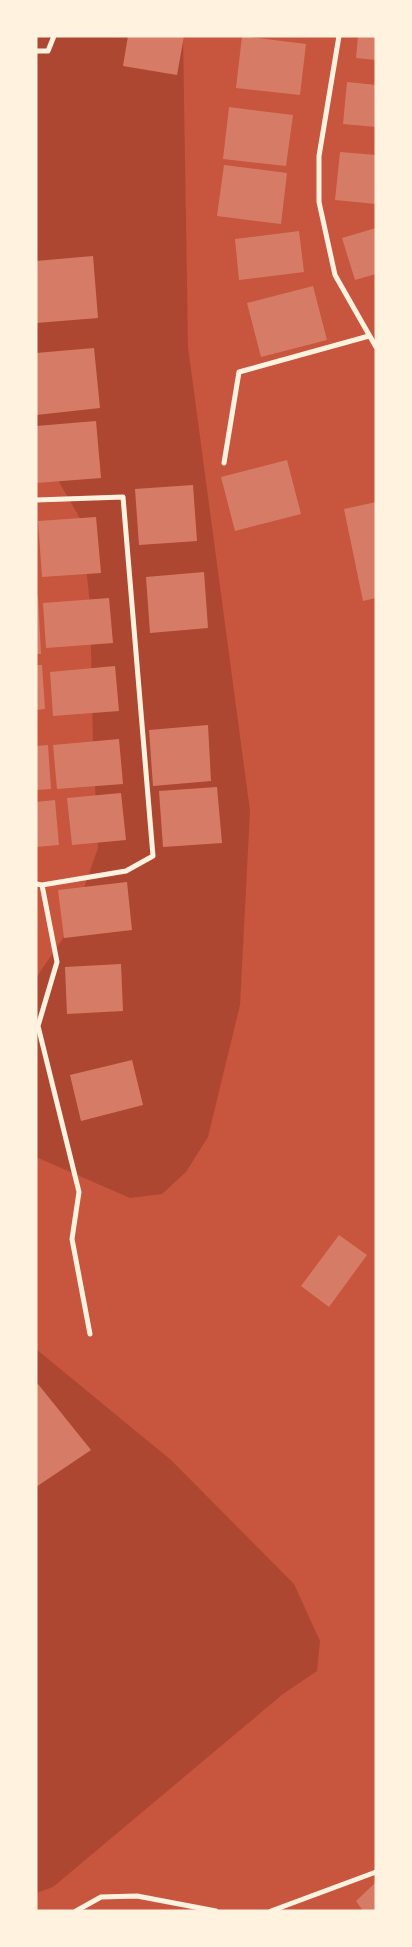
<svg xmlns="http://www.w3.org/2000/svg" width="412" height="1947" font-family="Roboto,sans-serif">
<rect width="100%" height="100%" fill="#c8553d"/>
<!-- green -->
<path fill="#ae4732" d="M 36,36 L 183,36 L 188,347 L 250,811 L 240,1005 L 208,1137 L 186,1172 L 162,1194 L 130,1198 L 36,1157 L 36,978 L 70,928 L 98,848 L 93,743 L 90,604 L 81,520 L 36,442 Z
M 36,1349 L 171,1460 L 294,1584 L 320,1641 L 317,1671 L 283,1694 L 53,1887 L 36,1893 Z"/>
<!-- building -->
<path fill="#d67c66" d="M 128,36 L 184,36 L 177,75 L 123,66 Z
M 242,36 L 306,44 L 300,95 L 236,88 Z
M 358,36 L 376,36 L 376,60 L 356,58 Z
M 347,82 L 376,85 L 376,127 L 343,124 Z
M 229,107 L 293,115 L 286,166 L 223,159 Z
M 340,152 L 376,155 L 376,204 L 335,200 Z
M 224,165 L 287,173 L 281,224 L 217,216 Z
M 376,228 L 376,274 L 355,280 L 342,238 Z
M 299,231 L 304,272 L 239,280 L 235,239 Z
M 93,256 L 98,318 L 36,323 L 36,261 Z
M 313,286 L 327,340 L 261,357 L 247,303 Z
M 94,348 L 100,408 L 36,415 L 36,353 Z
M 96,421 L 101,478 L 36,483 L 36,426 Z
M 287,460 L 301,514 L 235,531 L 221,477 Z
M 193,485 L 197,541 L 139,545 L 135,489 Z
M 376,502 L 376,598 L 363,601 L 344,509 Z
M 96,517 L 101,573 L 42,577 L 38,521 Z
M 204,572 L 208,628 L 150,633 L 146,577 Z
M 36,596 L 38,596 L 41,654 L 36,654 Z
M 109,598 L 113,643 L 46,648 L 43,603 Z
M 36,665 L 42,665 L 45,709 L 36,710 Z
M 115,666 L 119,711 L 53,716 L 50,672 Z
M 208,725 L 211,781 L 153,786 L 149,730 Z
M 119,739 L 123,784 L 57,789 L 53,745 Z
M 48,745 L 51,789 L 36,790 L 36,746 Z
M 217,787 L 222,843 L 163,847 L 159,791 Z
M 121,793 L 126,840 L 72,845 L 67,798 Z
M 55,800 L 59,845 L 36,847 L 36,802 Z
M 127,882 L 132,930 L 64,938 L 58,890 Z
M 121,964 L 123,1011 L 67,1014 L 65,967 Z
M 132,1060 L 143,1105 L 81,1121 L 70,1075 Z
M 339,1235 L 367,1255 L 329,1307 L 301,1286 Z
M 38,1384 L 91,1450 L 36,1487 L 36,1385 Z
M 376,1882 L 376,1911 L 363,1911 L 356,1901 Z"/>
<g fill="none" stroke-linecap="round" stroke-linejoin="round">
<!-- minor -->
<path stroke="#fff3e0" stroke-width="5" d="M 339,36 L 319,156 L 319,202 L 335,275 L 376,347
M 36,51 L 48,51 L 54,36
M 224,463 L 239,372 L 369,336
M 36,500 L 123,497 L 153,856 L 126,871 L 42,885
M 36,884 L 42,885 L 57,962 L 38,1026 L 79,1192 L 72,1239 L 90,1334
M 76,1911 L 101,1897 L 137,1896 L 216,1911
M 271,1911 L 376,1872"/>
</g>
<!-- border -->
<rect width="412" height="1947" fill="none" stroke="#fff3e0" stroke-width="75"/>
</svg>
